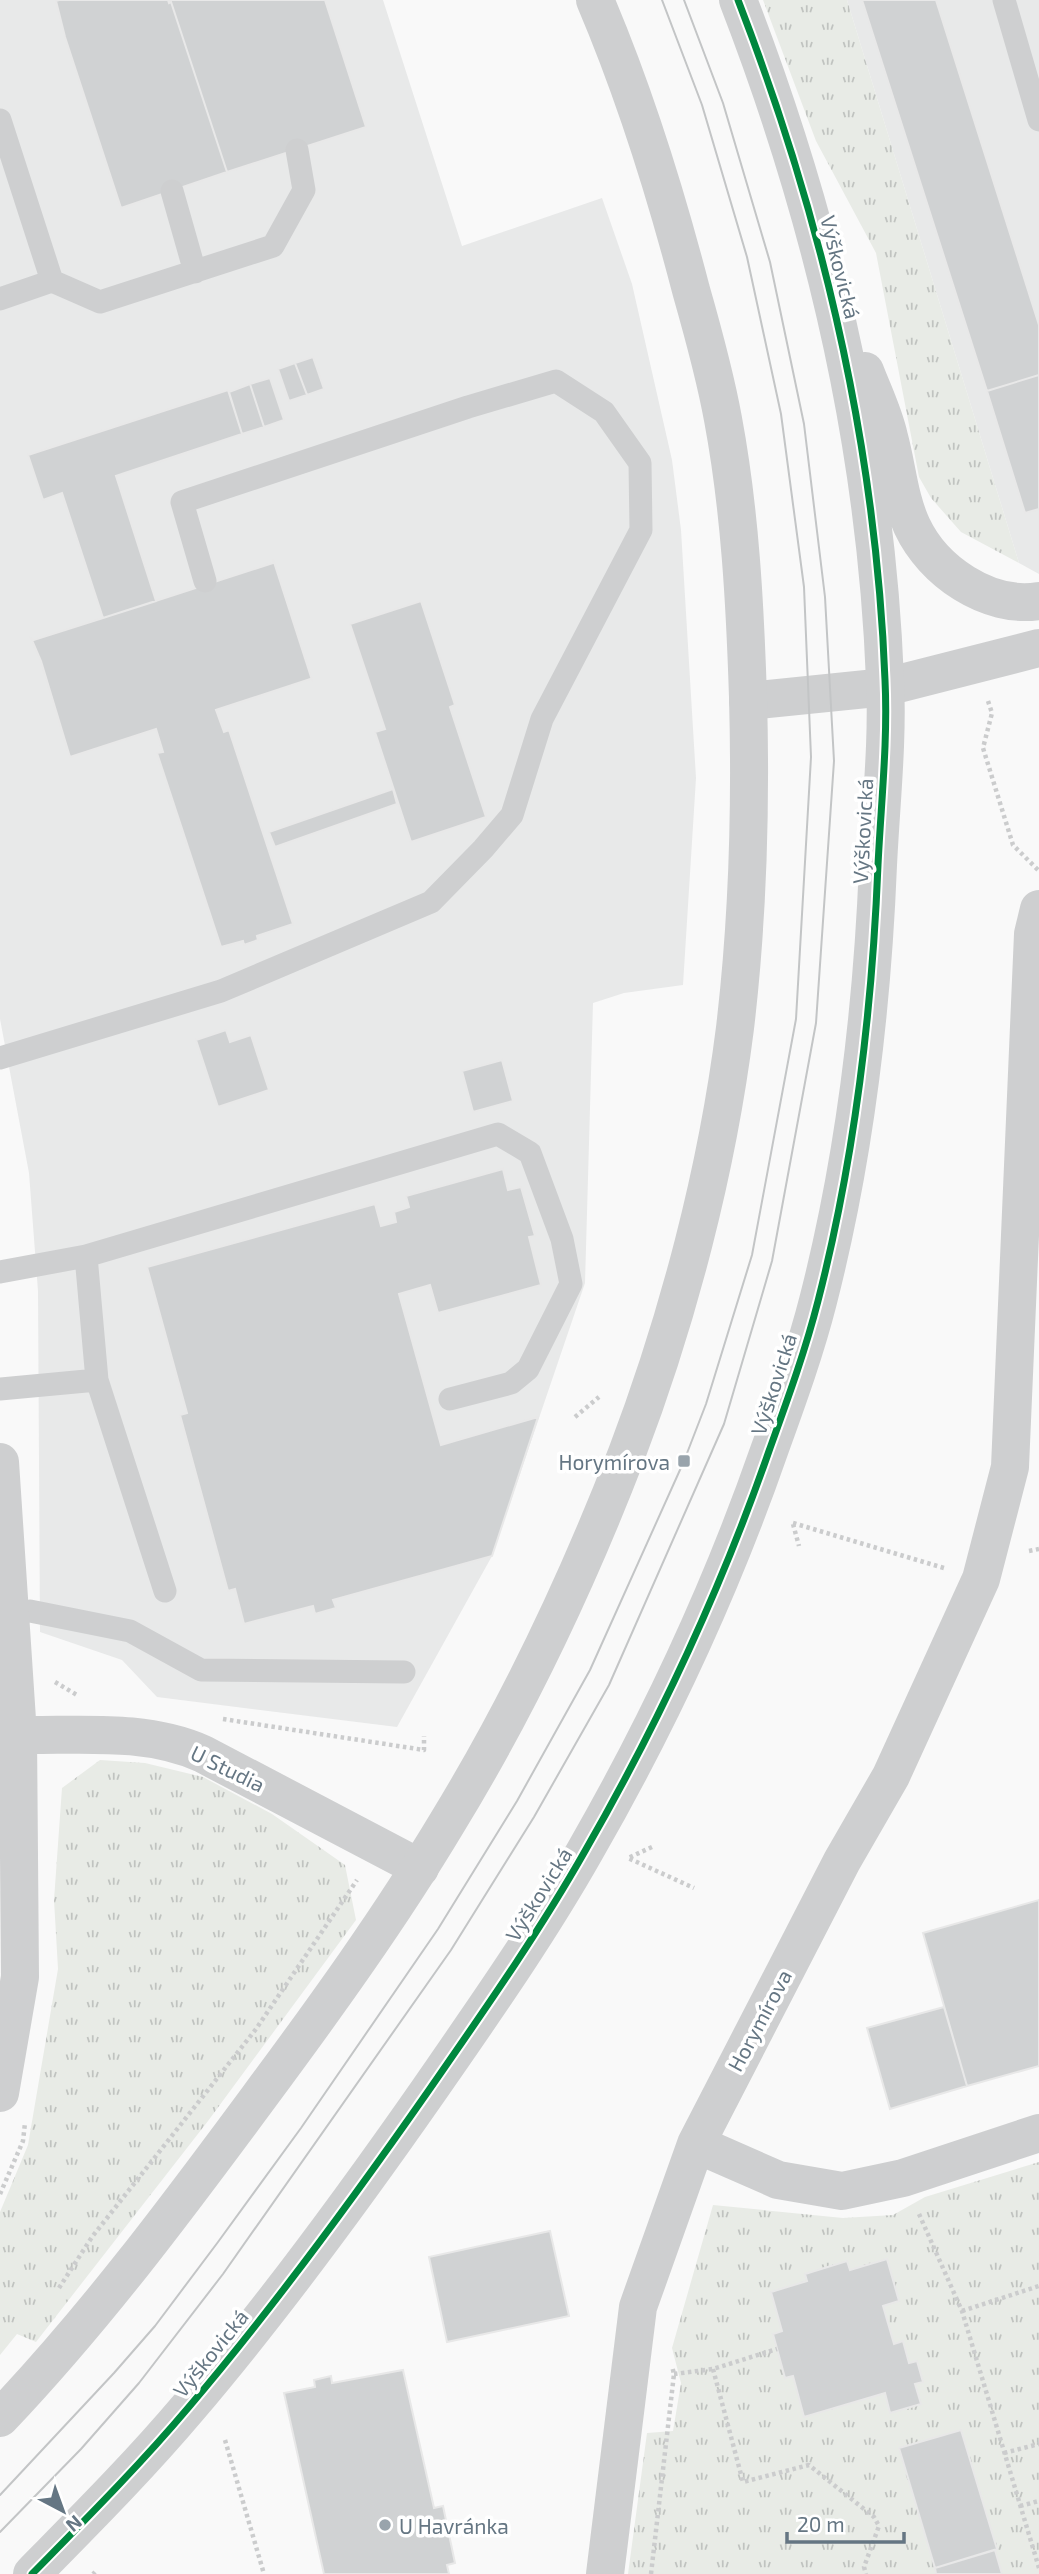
<svg xmlns="http://www.w3.org/2000/svg" width="1039" height="2574" font-family="'Exo 2',sans-serif">
<defs>
<pattern id="grass-tufts" width="24" height="20" patternUnits="userSpaceOnUse" patternTransform="scale(1.75)"><rect width="24" height="20" fill="#e8ebe6"/><path d="M3 7l-1-3M5 7V3M7 7l1-3M15 17l-1-3M17 17v-4M19 17l1-3" fill="none" stroke="#c0c3c0"/></pattern>
</defs>
<rect width="100%" height="100%" fill="#f9f9f9"/>
<!-- built -->
<path fill="#e8e9e9" d="M 0,0 L 383,0 L 462,246 L 602,198 L 632,284 L 672,460 L 681,530 L 696,778 L 683,985 L 624,993 L 593,1003 L 585,1283 L 492,1556 L 397,1727 L 157,1697 L 122,1660 L 40,1632 L 38,1291 L 29,1173 L 0,1019 Z
M 847,0 L 1039,0 L 1039,574 L 1019,563 Z"/>
<!-- grass -->
<path fill="url(#grass-tufts)" d="M 763,0 L 847,0 L 1019,563 L 961,532 L 931,498 L 919,477 L 876,253 L 816,141 Z
M 100,1760 L 145,1763 L 203,1777 L 272,1814 L 345,1865 L 356,1920 L 208,2121 L 36,2342 L 17,2334 L 0,2355 L 0,2212 L 28,2145 L 58,1969 L 54,1900 L 62,1788 Z
M 1039,2162 L 1039,2574 L 628,2574 L 647,2433 L 673,2431 L 681,2383 L 672,2348 L 713,2205 L 843,2218 L 893,2215 L 925,2197 Z"/>
<!-- building -->
<path fill="#d0d2d3" stroke="#e8e8e8" stroke-width="2" d="M 59,0 L 168,0 L 169,3 L 171,2 L 227,172 L 121,208 L 65,37 L 56,1 Z
M 168,0 L 325,0 L 366,127 L 227,172 L 171,2 L 169,3 Z
M 862,0 L 936,0 L 1039,325 L 1039,375 L 987,391 Z
M 313,357 L 324,389 L 307,395 L 295,363 Z
M 295,363 L 307,395 L 289,401 L 278,369 Z
M 1039,375 L 1039,509 L 1025,513 L 987,391 Z
M 270,378 L 284,420 L 264,427 L 250,384 Z
M 250,384 L 264,427 L 242,434 L 229,392 Z
M 228,390 L 242,434 L 116,476 L 156,601 L 103,618 L 62,493 L 43,500 L 28,455 Z
M 273,559 L 312,680 L 310,679 L 216,710 L 224,732 L 229,730 L 293,924 L 257,936 L 258,940 L 244,945 L 243,941 L 221,947 L 157,753 L 163,752 L 156,729 L 70,757 L 41,661 L 31,638 L 34,640 L 103,618 L 273,563 Z
M 421,601 L 455,705 L 450,707 L 486,817 L 411,842 L 375,732 L 385,729 L 350,624 Z
M 393,789 L 397,804 L 275,847 L 269,832 Z
M 226,1030 L 230,1042 L 251,1035 L 269,1090 L 218,1107 L 196,1040 Z
M 502,1060 L 513,1101 L 473,1112 L 462,1071 Z
M 503,1169 L 508,1190 L 521,1187 L 535,1236 L 529,1237 L 541,1285 L 438,1313 L 430,1285 L 399,1294 L 441,1445 L 538,1417 L 492,1556 L 333,1600 L 336,1608 L 315,1614 L 313,1606 L 244,1624 L 235,1589 L 228,1591 L 180,1415 L 187,1413 L 147,1267 L 375,1204 L 381,1226 L 396,1222 L 394,1212 L 409,1207 L 406,1196 Z
M 1039,1900 L 1039,2066 L 967,2086 L 923,1933 Z
M 944,2007 L 967,2086 L 890,2109 L 867,2028 Z
M 550,2231 L 569,2316 L 447,2342 L 429,2257 Z
M 887,2259 L 899,2301 L 883,2306 L 894,2344 L 903,2341 L 909,2363 L 917,2361 L 923,2382 L 915,2384 L 921,2404 L 890,2413 L 885,2393 L 804,2417 L 793,2376 L 785,2378 L 773,2334 L 782,2331 L 771,2292 L 807,2281 L 805,2274 L 847,2261 L 850,2270 Z
M 403,2370 L 434,2508 L 443,2506 L 455,2563 L 447,2565 L 449,2574 L 324,2574 L 284,2393 L 315,2387 L 314,2380 L 331,2376 L 332,2383 Z
M 961,2430 L 997,2549 L 935,2568 L 899,2448 Z
M 995,2550 L 1002,2574 L 936,2574 L 935,2568 Z"/>
<g fill="none" stroke-linecap="round" stroke-linejoin="round">
<!-- path -->
<path stroke="#cbcccd" stroke-width="4.5" stroke-dasharray="3.5 3.5" stroke-linecap="butt" d="M 988,701 L 992,713 L 983,748 L 1013,845 L 1039,871
M 575,1417 L 599,1397
M 793,1523 L 944,1568
M 793,1524 L 799,1546
M 1029,1551 L 1039,1549
M 55,1682 L 77,1695
M 223,1719 L 424,1750 L 424,1736
M 652,1847 L 628,1858 L 694,1888
M 0,2194 L 23,2141 L 25,2123
M 919,2214 L 962,2311 L 1039,2568
M 59,2288 L 92,2237 L 256,2029 L 357,1880
M 962,2311 L 1039,2286
M 713,2369 L 743,2482 L 809,2465 L 874,2517 L 879,2526 L 864,2567 L 866,2574
M 674,2374 L 713,2369 L 777,2349
M 225,2440 L 264,2574
M 1004,2453 L 1039,2444
M 1020,2506 L 1039,2501
M 93,2574 L 95,2572
M 651,2574 L 674,2374 L 672,2366"/>
<!-- service -->
<path stroke="#cecfd0" stroke-width="23" d="M 1004,0 L 1039,120
M 0,120 L 52,281 L 0,299
M 172,191 L 195,272
M 52,281 L 100,302 L 273,246 L 304,190 L 297,150
M 0,1058 L 221,991 L 431,902 L 483,849 L 512,815 L 542,719 L 641,530 L 640,463 L 604,412 L 556,381 L 468,407 L 182,502 L 205,581
M 86,1256 L 97,1380
M 0,1272 L 86,1256 L 498,1134 L 530,1153 L 562,1239 L 571,1284 L 528,1369 L 511,1383 L 450,1399
M 0,1389 L 97,1380 L 165,1591
M 11,1614 L 30,1611 L 130,1631 L 201,1670 L 404,1672"/>
<!-- minor -->
<path stroke="#cecfd0" stroke-width="38" d="M 748,701 L 886,687 L 1039,648
M 0,1462 L 18,1735 L 20,1977 L 0,2093
M 18,1735 C 80,1736 145,1728 203,1754 L 420,1868
M 696,2144 L 778,2180 L 842,2191 L 903,2178 L 1039,2133
M 605,2574 L 638,2307 L 696,2144 L 842,1861 L 891,1776 L 981,1579 L 1010,1467 L 1033,934 L 1039,909"/>
<!-- tertiary -->
<path stroke="#cecfd0" stroke-width="38" d="M 865,371 C 873,392 884,414 889,437 C 897,466 899,498 912,526 C 933,571 988,609 1039,601
M 0,2418 C 95,2318 177,2208 259,2097 C 325,2008 390,1918 447,1823 C 518,1707 578,1580 627,1453 C 678,1319 717,1171 735,1028 C 748,918 751,807 748,697 C 745,604 740,510 723,419 C 715,375 703,332 691,290 C 665,190 635,94 595,0
M 32,2574 C 85,2520 139,2466 188,2408 C 274,2307 353,2199 429,2090 C 483,2012 538,1934 585,1851 C 658,1724 721,1589 769,1451 C 787,1401 805,1352 818,1301 C 855,1157 872,1014 878,865 C 881,803 888,741 885,680 C 876,446 822,217 738,0"/>
<!-- tram -->
<path stroke="#c3c5c6" stroke-width="2" d="M 0,2495 L 114,2373 L 155,2326 L 218,2242 L 301,2128 L 438,1929 L 517,1801 L 590,1670 L 684,1461 L 706,1404 L 752,1255 L 796,1019 L 811,757 L 804,587 L 781,414 L 747,257 L 702,105 L 662,0
M 0,2532 L 81,2449 L 139,2383 L 223,2274 L 451,1950 L 534,1817 L 609,1685 L 724,1424 L 772,1261 L 816,1023 L 834,761 L 825,597 L 804,424 L 770,262 L 723,103 L 684,0"/>
<!-- cycleway casing -->
<g stroke="#fff" stroke-width="11">
<path id="cycleway" d="M 32,2574 C 85,2520 139,2466 188,2408 C 274,2307 353,2199 429,2090 C 483,2012 538,1934 585,1851 C 658,1724 721,1589 769,1451 C 787,1401 805,1352 818,1301 C 855,1157 872,1014 878,865 C 881,803 888,741 885,680 C 876,446 822,217 738,0"/>
</g>
<!-- cycleway -->
<use href="#cycleway" stroke="#00873e" stroke-width="7"/>
</g>
<!-- markers -->
<g fill="#99a4ac" stroke="#fff" stroke-width="2.5">
<rect x="677" y="1454" width="14" height="14" rx="3.5"/>
<circle cx="385" cy="2525" r="7"/>
</g>
<g text-anchor="middle" dominant-baseline="central" stroke-width="7" stroke-linejoin="round" paint-order="stroke">
<!-- street labels -->
<g font-size="21" fill="#657683" stroke="#fff">
<text transform="translate(841 267) rotate(76)">Výškovická</text>
<text transform="translate(862 831) rotate(-87)">Výškovická</text>
<text transform="translate(773 1384) rotate(-72)">Výškovická</text>
<text transform="translate(228 1768) rotate(26)">U Studia</text>
<text transform="translate(538 1894) rotate(-58)">Výškovická</text>
<text transform="translate(759 2020) rotate(-62)">Horymírova</text>
<text transform="translate(210 2353) rotate(-51)">Výškovická</text>
</g>
<!-- poi labels -->
<g font-size="21" fill="#657683" stroke="#fff" text-anchor="end">
<text x="670" y="1461">Horymírova</text>
<text x="399" y="2525" text-anchor="start">U Havránka</text>
</g>
</g>
<!-- north arrow -->
<g transform="translate(63 2511) rotate(139)" stroke="#ffffff" stroke-width="5" paint-order="stroke">
<path d="M0-5L12 26L0 18L-12 26Z" fill="#657683"/>
<text y="-10" font-size="19" font-weight="bold" text-anchor="middle" fill="#657683">N</text>
</g>
<!-- scale -->
<path d="M787 2532v10h117v-10" fill="none" stroke="#657683" stroke-width="3.5"/>
<text x="797" y="2532" font-size="21" fill="#657683" stroke="#ffffff" stroke-width="5" paint-order="stroke">20 m</text>
</svg>
